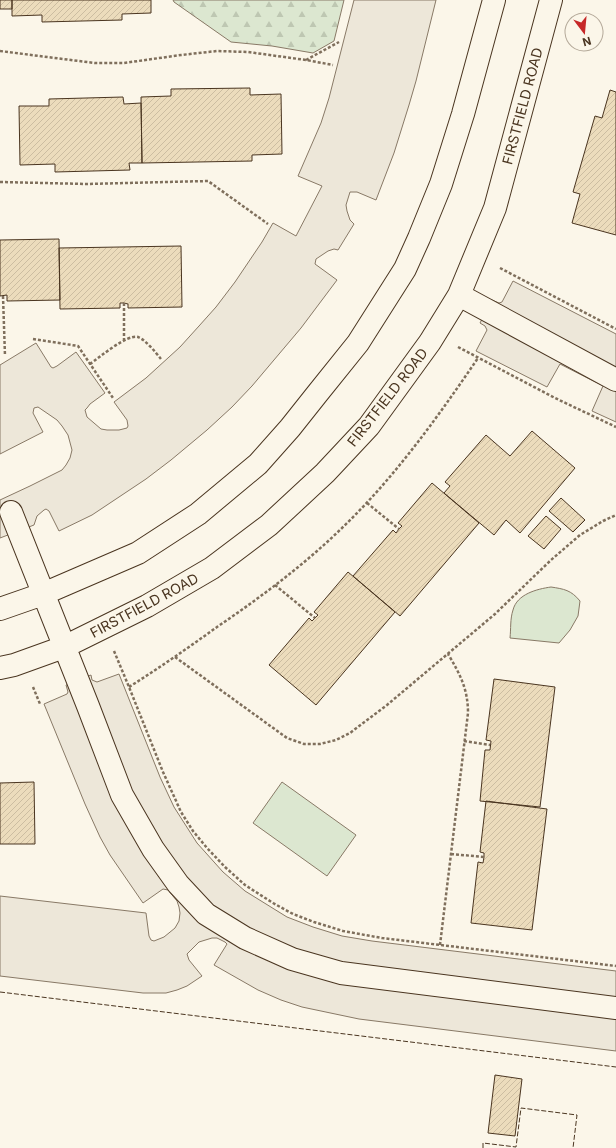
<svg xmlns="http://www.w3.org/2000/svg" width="616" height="1148" font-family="Inter,sans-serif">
<defs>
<pattern id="forest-firs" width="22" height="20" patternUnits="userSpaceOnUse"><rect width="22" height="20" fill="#dce7d0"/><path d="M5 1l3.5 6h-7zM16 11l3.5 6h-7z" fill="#bec7b2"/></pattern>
<pattern id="building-hatch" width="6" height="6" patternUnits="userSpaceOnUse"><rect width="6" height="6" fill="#ecdcbc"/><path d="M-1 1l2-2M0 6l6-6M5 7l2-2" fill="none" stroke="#ccbda1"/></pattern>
</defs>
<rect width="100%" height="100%" fill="#fbf6e9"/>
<!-- green -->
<path fill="#dce7d0" stroke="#887966" d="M 551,587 C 564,589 571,590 580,601 L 578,616 L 570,630 L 559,643 L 510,638 C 511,629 510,619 513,610 C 517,594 537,589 551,587 Z
M 282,782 L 356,835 L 327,876 L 253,823 Z"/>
<!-- forest -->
<path fill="url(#forest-firs)" stroke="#887966" d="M 173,0 L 344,0 L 334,41 L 313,53 L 272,46 L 231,42 L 174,2 Z"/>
<!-- parking -->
<path fill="#ede7d9" stroke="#887966" d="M 354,0 L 436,0 L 416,81 L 409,105 L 394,153 L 376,200 L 357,192 L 350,192 L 346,205 L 347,211 L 350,220 L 354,224 L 338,250 L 334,249 L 328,251 L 316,259 L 315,264 L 337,280 L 301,328 L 252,386 L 232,407 L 207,430 L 171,460 L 146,479 L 92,515 L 59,531 L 49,511 L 46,509 L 44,510 L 37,516 L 34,525 L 0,538 L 0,500 L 30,486 L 62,470 L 66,465 L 70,458 L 72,450 L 68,435 L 62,426 L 57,420 L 38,407 L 34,408 L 33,413 L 43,432 L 0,454 L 0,365 L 36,343 L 51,367 L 53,368 L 57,366 L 76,352 L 105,393 L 90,404 L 87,408 L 85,410 L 87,417 L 101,429 L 107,430 L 119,430 L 127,428 L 128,426 L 127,420 L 114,402 L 146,378 L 180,347 L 199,326 L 216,307 L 235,282 L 262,242 L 273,223 L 296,236 L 322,186 L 298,176 L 321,123 L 329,98 Z
M 513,281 L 616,334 L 616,422 L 592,411 L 603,386 L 560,364 L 547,387 L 476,351 L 487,330 L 485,326 L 480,323 L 492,300 L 499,303 L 502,302 Z
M 119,674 L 160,777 L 174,807 L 197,843 L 223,872 L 245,891 L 287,917 L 313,927 L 342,936 L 372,941 L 616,971 L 616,1051 L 359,1019 L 302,1007 L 281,1000 L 258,990 L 214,965 L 227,944 L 225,942 L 217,938 L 212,938 L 199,942 L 187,954 L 189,960 L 202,976 L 187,986 L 177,990 L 166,993 L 143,993 L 0,976 L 0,896 L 146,913 L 149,936 L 151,940 L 154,941 L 164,937 L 175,928 L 179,921 L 180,913 L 179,907 L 177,901 L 168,890 L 163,889 L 143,903 L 110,855 L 100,837 L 85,804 L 44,704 L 67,694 L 68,692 L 66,685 L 91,675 L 92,680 L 97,682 Z"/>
<!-- building -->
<path fill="url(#building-hatch)" stroke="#4a3520" d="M 0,0 L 12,0 L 12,9 L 0,9 Z
M 12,0 L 151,0 L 151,13 L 122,14 L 122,20 L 42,22 L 42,15 L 12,16 Z
M 250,88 L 250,95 L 281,94 L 282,154 L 252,155 L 252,161 L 142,163 L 141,97 L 171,96 L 171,89 Z
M 610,90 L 616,92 L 616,235 L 572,223 L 580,194 L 573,192 L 595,116 L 602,118 Z
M 123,97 L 124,104 L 141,103 L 142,163 L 129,163 L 130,170 L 55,172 L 55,164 L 20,165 L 19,106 L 49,106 L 49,99 Z
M 59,239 L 60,300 L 7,301 L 7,295 L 0,296 L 0,240 Z
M 181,246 L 182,307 L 128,308 L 128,304 L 124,303 L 120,303 L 120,308 L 60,309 L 59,248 Z
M 532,431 L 575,468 L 520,533 L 506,520 L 494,535 L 444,493 L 450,486 L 445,482 L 486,435 L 510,456 Z
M 432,483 L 479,523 L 400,616 L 353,576 L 393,530 L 396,533 L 399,529 L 402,526 L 398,523 Z
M 561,498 L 585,520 L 573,532 L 549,511 Z
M 546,516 L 561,529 L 544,549 L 528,536 Z
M 348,572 L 395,612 L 316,705 L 269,665 L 309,618 L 312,621 L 318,615 L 314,612 Z
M 494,679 L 555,687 L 540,807 L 480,801 L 485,750 L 490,750 L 491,741 L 486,740 Z
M 34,782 L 35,844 L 0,844 L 0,783 Z
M 486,801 L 547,809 L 532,930 L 471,923 L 478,862 L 483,863 L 484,857 L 484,853 L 480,852 Z
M 495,1075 L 522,1079 L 515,1136 L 488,1133 Z"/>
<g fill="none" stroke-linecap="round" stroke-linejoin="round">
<!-- minor casing -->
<g stroke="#4a3520" stroke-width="24">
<path id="minor" d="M 459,295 L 616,380
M 11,512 L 88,706 L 122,795 L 153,849 L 178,884 L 206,914 L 245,938 L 292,959 L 341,973 L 616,1008
M 0,609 L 43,594 L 138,553 L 198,514 L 258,464 L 290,428 L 317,394 L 358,343 L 405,269 L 419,238 L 441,184 L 463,114 L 494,0
M 0,668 L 14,665 L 64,647 L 147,606 L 212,568 L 269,525 L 325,473 L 369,426 L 430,342 L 459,295 L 495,208 L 551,0"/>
</g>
<!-- path -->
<path stroke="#7f6f5c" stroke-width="2.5" stroke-dasharray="3 2" stroke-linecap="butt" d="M 0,51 L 95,63 L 124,63 L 181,55 L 217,51 L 248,52 L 306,60 L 333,65
M 306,60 L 339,42
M 0,182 L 87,184 L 208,181 L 268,224
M 500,268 L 616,329
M 3,296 L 5,356
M 124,303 L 124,340
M 33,339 L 78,346 L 113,398
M 458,347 L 555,398 L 616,427
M 90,364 C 100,357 127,334 138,337 C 146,340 156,353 161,359
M 367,503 L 399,529
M 275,585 L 315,618
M 114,651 L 129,687 L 163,772 L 181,812 L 193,831 L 207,848 L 225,867 L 245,885 L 273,903 L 293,914 L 314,922 L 343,931 L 382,938 L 616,966
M 175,657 L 287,738 L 304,744 L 320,744 L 336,740 L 350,733 L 387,705 L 495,614 L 551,560 L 580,535 L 603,521 L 616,515
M 33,687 L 40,704
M 129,687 C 159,668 188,648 217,627 C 261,597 304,565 342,528 C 395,477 437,418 478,358
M 464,741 L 490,745
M 451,854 L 484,857
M 440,945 L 468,713 C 468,689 460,674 448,654"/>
<!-- minor -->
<use href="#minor" stroke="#fbf6e9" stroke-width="22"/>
<!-- fence -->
<path stroke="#4a3520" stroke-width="1" stroke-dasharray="5 2" stroke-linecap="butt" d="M 0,992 L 616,1067
M 483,1148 L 483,1143 L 516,1147 L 521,1108 L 577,1115 L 573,1148"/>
</g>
<g text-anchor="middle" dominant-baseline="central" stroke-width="3" stroke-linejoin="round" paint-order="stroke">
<!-- street labels -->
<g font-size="14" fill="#4a3520" stroke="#fbf6e9">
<text transform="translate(522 106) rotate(-75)">FIRSTFIELD ROAD</text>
<text transform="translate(387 397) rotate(-52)">FIRSTFIELD ROAD</text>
<text transform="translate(144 605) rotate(-28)">FIRSTFIELD ROAD</text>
</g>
</g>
<!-- north arrow -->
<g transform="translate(584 32) rotate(164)"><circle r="19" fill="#fbf6e9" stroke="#b4a999"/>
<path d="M0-3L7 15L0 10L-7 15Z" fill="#c62828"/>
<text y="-6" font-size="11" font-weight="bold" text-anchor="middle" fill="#4a3520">N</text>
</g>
</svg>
